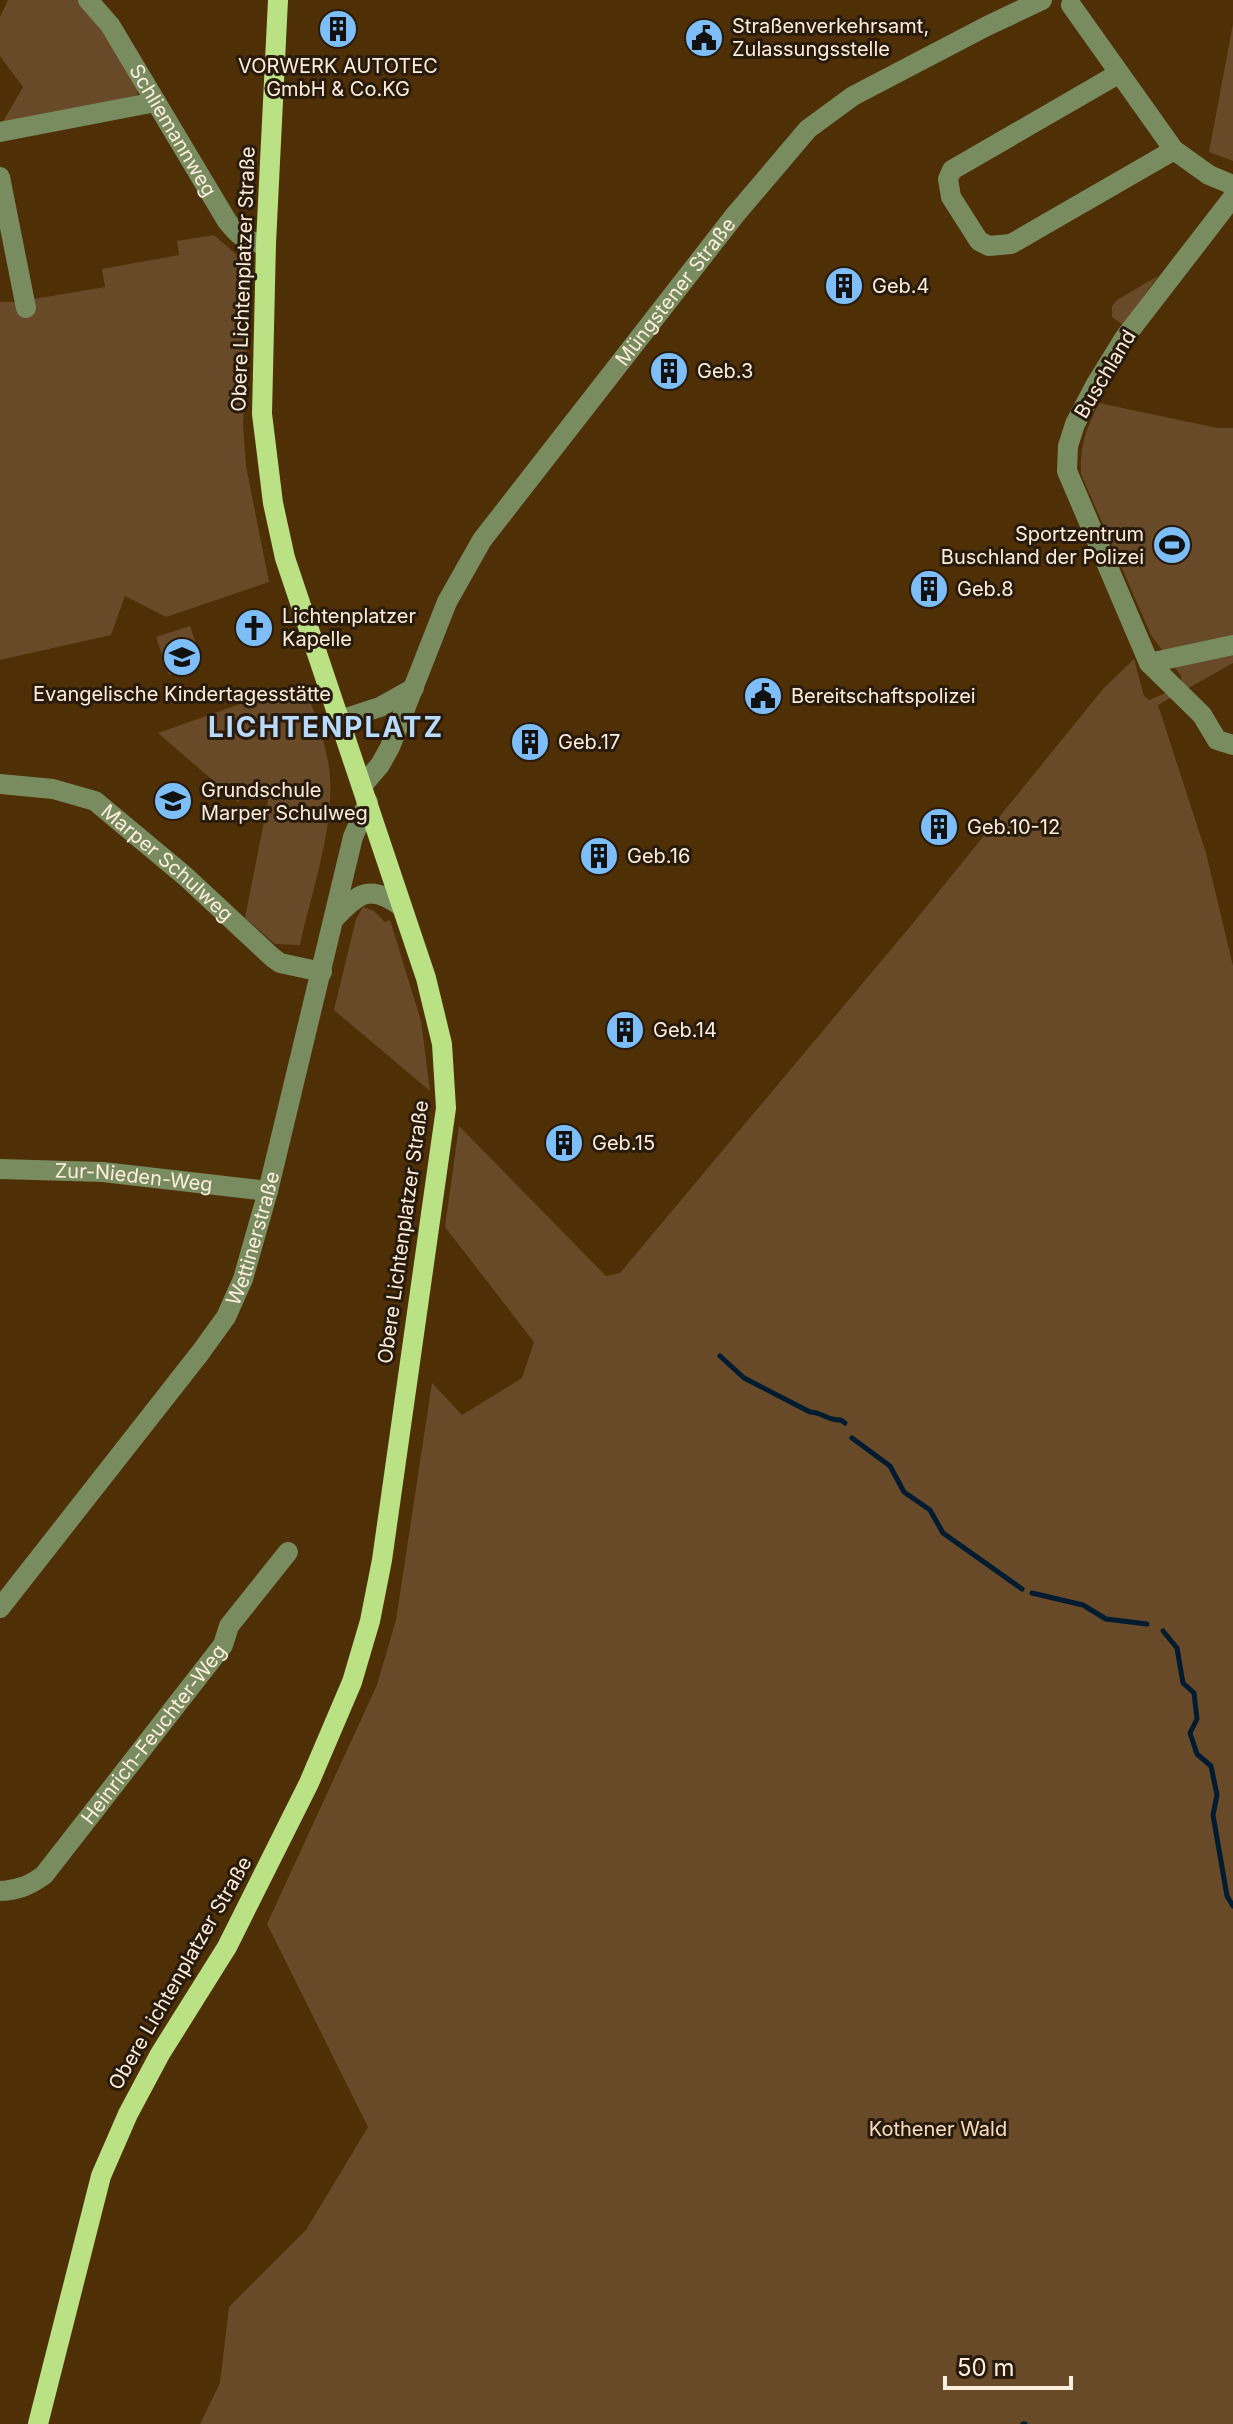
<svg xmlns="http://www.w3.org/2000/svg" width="1233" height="2424" font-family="Inter,sans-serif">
<rect width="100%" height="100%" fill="#4e2f06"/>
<!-- green -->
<path fill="#684a28" d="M 8,0 L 79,0 L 99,22 L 138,90 L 136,99 L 1,125 L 23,87 L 0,56 L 0,17 Z
M 1233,24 L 1233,161 L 1209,152 Z
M 214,235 L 247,264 L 250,273 L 243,424 L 246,466 L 269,582 L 166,617 L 125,596 L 111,635 L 0,660 L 0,302 L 16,302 L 105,287 L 102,269 L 179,255 L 177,241 Z
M 1158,276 L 1123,325 L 1112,317 L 1112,306 L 1117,300 Z
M 1099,403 L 1217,428 L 1233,428 L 1233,640 L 1165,654 L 1151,635 L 1081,474 C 1080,444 1086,430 1099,403 Z
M 190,626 L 199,653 L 196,654 L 199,664 L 169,675 L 156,637 Z
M 1233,650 L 1233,663 L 1158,705 L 1206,853 L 1233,966 L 1233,2424 L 200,2424 L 220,2383 L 229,2307 L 306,2230 L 368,2127 L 267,1924 L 377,1685 L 396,1620 L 432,1383 L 462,1415 L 522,1378 L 534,1342 L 445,1227 L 459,1126 L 606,1276 L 620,1273 L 914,922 L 1103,689 L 1134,659 L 1144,696 L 1149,700 L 1182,686 L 1181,676 L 1172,664 Z
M 303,682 C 314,712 327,744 330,776 C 334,829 311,894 300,945 L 275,944 L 245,918 L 268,801 L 252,787 L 238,802 L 158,733 Z
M 363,907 L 374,911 L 385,922 L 390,920 L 421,1021 L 430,1091 L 334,1010 L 356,919 Z"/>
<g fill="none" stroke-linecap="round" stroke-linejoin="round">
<!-- stream -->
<path stroke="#011b31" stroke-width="5" d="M 720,1356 L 744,1378 L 810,1412 C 822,1412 828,1421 841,1420 L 845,1423
M 852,1438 L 890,1466 L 904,1492 L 930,1510 L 943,1533 L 1022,1589
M 1032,1593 L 1083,1605 L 1106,1619 L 1147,1624
M 1163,1631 L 1177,1648 L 1183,1683 L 1194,1693 L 1197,1719 L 1190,1733 L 1197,1754 L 1211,1766 L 1217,1795 L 1213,1815 L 1227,1896 L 1233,1906
M 1023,2424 L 1025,2424"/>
<!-- minor -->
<g stroke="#798c60" stroke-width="20">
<path id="s1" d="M 88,0 L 110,25 L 227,221 C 239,236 247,244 266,243"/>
<path d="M 1071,5 L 1174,150 L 1209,175 L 1233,185"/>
<path d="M 1118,74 L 952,170 L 948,179 L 951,197 L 979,241 L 989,246 L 1011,244 L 1174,150"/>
<path d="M 0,132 L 156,102"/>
<path d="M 0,177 L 26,308"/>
<path d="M 1233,197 L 1125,337 L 1096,384 L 1075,424 L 1068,446 L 1067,471 L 1149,663 L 1233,645"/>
<path d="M 1149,663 L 1202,715 L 1217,740 L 1233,745"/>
<path d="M 340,720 L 380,707 L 414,688"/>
<path id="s2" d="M 0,784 L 53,789 L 95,801 L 185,876 L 272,957 L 280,963 L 322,972"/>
<path id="s3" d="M 362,786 L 380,765 L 390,747 L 447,602 L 482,540 L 735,215 L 808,129 L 853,96 L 987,26 L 1042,0"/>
<path d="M 334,919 C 358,893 370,883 402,907"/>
<path id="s4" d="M 0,1169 L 103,1172 L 268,1191"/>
<path id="s5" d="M 0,1608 L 200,1353 L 226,1317 L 243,1279 L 268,1191 L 353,837 L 368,802"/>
<path id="s6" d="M 0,1891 C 18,1890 29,1886 44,1875 L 223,1645 L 229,1626 L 288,1552"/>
</g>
<!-- major -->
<path stroke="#bae183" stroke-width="20" d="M 38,2424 L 101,2176 L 128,2114 L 160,2054 L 227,1947 L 309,1783 L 352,1682 L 370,1621 L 382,1560 L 446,1108 L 442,1044 L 426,978 L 285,558 L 273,503 L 262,414 L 266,243 L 278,0"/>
</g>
<!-- icons -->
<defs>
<g id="building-disc" transform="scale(2)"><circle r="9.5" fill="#7dbef9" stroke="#291b0b"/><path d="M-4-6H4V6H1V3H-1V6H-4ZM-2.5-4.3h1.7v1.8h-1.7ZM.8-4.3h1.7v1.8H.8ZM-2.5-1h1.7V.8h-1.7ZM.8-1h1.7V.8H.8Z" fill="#111"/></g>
<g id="civic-disc" transform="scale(2)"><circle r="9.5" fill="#7dbef9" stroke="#291b0b"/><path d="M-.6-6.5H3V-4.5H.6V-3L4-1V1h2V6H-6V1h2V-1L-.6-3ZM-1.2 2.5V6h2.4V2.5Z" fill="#111"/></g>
<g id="stadium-disc" transform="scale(2)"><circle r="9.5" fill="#7dbef9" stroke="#291b0b"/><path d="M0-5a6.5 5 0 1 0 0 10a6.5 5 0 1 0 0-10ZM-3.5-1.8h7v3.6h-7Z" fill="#111"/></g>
<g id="church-disc" transform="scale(2)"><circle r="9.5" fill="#7dbef9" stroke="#291b0b"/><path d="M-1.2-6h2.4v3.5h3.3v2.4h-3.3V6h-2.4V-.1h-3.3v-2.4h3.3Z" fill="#111"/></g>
<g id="school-disc" transform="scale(2)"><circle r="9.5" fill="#7dbef9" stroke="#291b0b"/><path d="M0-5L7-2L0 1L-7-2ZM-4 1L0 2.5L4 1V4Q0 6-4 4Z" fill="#111"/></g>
</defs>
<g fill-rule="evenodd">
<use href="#building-disc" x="338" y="29"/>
<use href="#civic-disc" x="704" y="38"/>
<use href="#building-disc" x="844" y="286"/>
<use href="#building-disc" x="669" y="371"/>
<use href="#stadium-disc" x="1172" y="545"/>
<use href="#building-disc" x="929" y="589"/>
<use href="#church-disc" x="254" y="628"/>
<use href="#school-disc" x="182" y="657"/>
<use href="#civic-disc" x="763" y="696"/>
<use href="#building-disc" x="530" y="742"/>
<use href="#school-disc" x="173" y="801"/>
<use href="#building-disc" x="939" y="827"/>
<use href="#building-disc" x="599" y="856"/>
<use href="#building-disc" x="625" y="1030"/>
<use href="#building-disc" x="564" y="1143"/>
</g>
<g text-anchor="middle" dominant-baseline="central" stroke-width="6" stroke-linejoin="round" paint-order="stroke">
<!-- poi labels -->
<g font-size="20" fill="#feeede" stroke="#291b0b" text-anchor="start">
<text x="732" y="26">Straßenverkehrsamt,<tspan x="732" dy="23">Zulassungsstelle</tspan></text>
<text x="338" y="66" text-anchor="middle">VORWERK AUTOTEC<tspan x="338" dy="23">GmbH &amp; Co.KG</tspan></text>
<text x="872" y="286">Geb.4</text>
<text x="697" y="371">Geb.3</text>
<text x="1144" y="534" text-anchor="end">Sportzentrum<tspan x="1144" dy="23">Buschland der Polizei</tspan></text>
<text x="957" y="589">Geb.8</text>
<text x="282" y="616">Lichtenplatzer<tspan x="282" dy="23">Kapelle</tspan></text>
<text x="182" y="694" text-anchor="middle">Evangelische Kindertagesstätte</text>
<text x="791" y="696">Bereitschaftspolizei</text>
<text x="558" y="742">Geb.17</text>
<text x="201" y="790">Grundschule<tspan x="201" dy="23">Marper Schulweg</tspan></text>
<text x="967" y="827">Geb.10-12</text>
<text x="627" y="856">Geb.16</text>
<text x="653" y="1030">Geb.14</text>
<text x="592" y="1143">Geb.15</text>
</g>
<!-- street labels -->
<g font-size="20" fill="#feeede" stroke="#291b0b">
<text stroke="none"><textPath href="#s1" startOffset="156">Schliemannweg</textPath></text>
<text transform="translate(243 279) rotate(-88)">Obere Lichtenplatzer Straße</text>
<text stroke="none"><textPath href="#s3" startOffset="590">Müngstener Straße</textPath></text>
<text transform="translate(1105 374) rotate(-59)">Buschland</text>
<text stroke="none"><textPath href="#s2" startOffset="192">Marper Schulweg</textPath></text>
<text stroke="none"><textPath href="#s4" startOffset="134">Zur-Nieden-Weg</textPath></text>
<text transform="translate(403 1232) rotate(-82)">Obere Lichtenplatzer Straße</text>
<text stroke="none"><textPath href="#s5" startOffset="452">Wettinerstraße</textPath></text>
<text stroke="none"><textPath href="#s6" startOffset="226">Heinrich-Feuchter-Weg</textPath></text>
<text transform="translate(180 1973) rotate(-60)">Obere Lichtenplatzer Straße</text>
</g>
<!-- park labels -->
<g font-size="20" fill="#f9ddc1" stroke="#291b0b">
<text x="938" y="2129">Kothener Wald</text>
</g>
<!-- district labels -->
<g font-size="28" font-weight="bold" letter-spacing="2" fill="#b8dbfd" stroke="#291b0b">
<text x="326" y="727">LICHTENPLATZ</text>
</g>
</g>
<!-- scale -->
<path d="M945 2376v12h126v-12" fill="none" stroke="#feeede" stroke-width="4"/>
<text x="957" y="2376" font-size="24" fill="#feeede" stroke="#291b0b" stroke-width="6" paint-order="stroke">50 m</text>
</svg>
